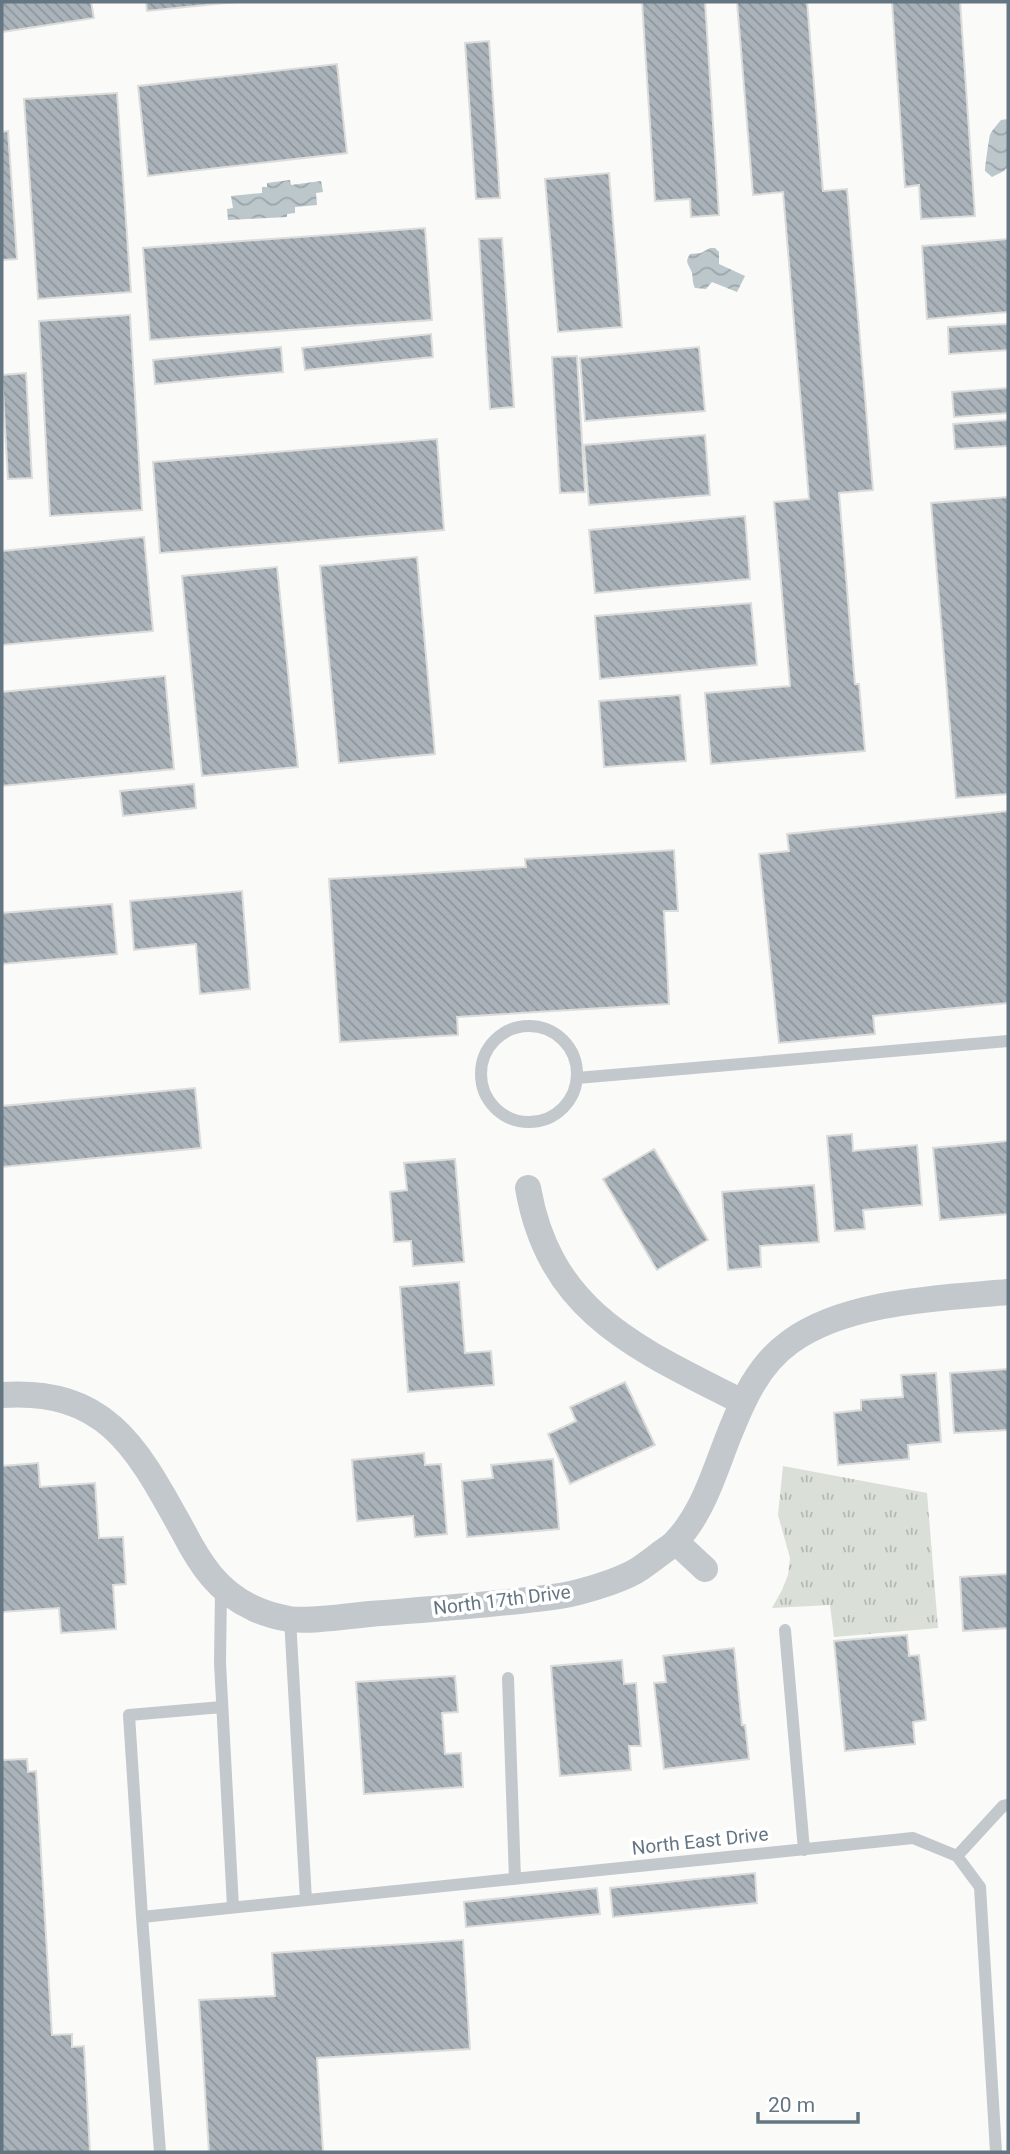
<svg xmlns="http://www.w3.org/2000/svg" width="1010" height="2154" font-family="Roboto,sans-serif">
<defs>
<pattern id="grass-tufts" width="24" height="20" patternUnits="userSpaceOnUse" patternTransform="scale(1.75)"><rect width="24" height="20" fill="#dadfd7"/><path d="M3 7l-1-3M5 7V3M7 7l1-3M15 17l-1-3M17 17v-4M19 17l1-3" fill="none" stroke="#b4b9b4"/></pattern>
<pattern id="water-waves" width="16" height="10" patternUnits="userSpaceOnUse" patternTransform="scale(1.75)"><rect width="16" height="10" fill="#bbc7cb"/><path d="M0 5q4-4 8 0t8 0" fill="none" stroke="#9ca6aa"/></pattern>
<pattern id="building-back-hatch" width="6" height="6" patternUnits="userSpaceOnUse" patternTransform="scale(1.75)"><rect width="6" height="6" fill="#aab3b9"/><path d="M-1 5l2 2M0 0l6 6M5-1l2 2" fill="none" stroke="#8e969c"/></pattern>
</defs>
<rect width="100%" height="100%" fill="#fafaf8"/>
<!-- grass -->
<path fill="url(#grass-tufts)" d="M 783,1466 L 927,1493 L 938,1628 L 834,1637 L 830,1605 L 772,1608 L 782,1590 L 788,1575 L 790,1558 L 778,1515 Z"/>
<!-- water -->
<path fill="url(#water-waves)" d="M 1008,119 L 1008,166 L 1004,171 L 992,177 L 985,171 C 985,167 989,138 990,135 C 992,130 998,124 1001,120 Z
M 290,180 L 291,185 L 321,181 L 323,192 L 316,193 L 317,205 L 295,207 L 295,213 L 287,214 L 287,217 L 228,220 L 227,209 L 233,208 L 231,196 L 262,193 L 262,187 L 267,187 L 267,183 Z
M 710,248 L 715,248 L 719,252 L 719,264 L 745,276 L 737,292 L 712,282 L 706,289 L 695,288 C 692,282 693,278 692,273 C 689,264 684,263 690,254 L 701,253 Z"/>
<!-- building -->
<path fill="url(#building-back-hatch)" stroke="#dcdcda" stroke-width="2" d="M 2,2 L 91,2 L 94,18 L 2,32 Z
M 146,2 L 236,2 L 147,11 Z
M 642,2 L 705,2 L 719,215 L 691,217 L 690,199 L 655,201 Z
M 737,2 L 807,2 L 823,191 L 847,189 L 873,490 L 839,493 L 855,684 L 859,684 L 865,751 L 711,764 L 705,693 L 790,686 L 774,502 L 809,499 L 783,192 L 753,195 Z
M 892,2 L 960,2 L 975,216 L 921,219 L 919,185 L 905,187 Z
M 489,41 L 500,198 L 476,199 L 465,43 Z
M 337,64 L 347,153 L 148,176 L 138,86 Z
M 117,93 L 131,292 L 38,299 L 24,99 Z
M 8,131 L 17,259 L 2,260 L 2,132 Z
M 609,173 L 622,327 L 558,332 L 545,179 Z
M 425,228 L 432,320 L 150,340 L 143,248 Z
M 502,238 L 514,407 L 490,409 L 479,239 Z
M 1008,239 L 1008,312 L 927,319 L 922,246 Z
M 130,315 L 142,510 L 50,516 L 39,321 Z
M 1008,324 L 1008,350 L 949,354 L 948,327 Z
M 431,334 L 433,357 L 305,370 L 302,348 Z
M 281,347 L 283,372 L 155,384 L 153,360 Z
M 699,347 L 705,411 L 585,421 L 580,358 Z
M 577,356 L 585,492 L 560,493 L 552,357 Z
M 26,373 L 32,478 L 8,479 L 2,375 Z
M 1008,388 L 1008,413 L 954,417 L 952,392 Z
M 1008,420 L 1008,446 L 955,449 L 953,424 Z
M 705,435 L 710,495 L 589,505 L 584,445 Z
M 437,439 L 444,530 L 160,553 L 153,462 Z
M 1008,497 L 1008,794 L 956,798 L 931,503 Z
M 745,516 L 750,579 L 595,593 L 589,530 Z
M 144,537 L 153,631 L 2,645 L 2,551 Z
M 417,557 L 435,754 L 339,763 L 320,566 Z
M 277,567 L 298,767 L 202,776 L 182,576 Z
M 751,603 L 757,665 L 600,679 L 595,616 Z
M 165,676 L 174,769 L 2,786 L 2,692 Z
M 680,695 L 686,761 L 604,767 L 599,701 Z
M 194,784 L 196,808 L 123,816 L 120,791 Z
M 1008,811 L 1008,1003 L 873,1016 L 875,1034 L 779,1043 L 759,854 L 789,851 L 787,834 Z
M 674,850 L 678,911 L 664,911 L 669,1004 L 457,1017 L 458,1035 L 340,1042 L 329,879 L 526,867 L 525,859 Z
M 242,891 L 250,989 L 200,994 L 196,944 L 134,950 L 130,901 Z
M 112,904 L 117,954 L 2,964 L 2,913 Z
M 195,1088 L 201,1148 L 2,1167 L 2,1106 Z
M 852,1134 L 853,1151 L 917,1145 L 922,1205 L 863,1210 L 865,1229 L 835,1231 L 827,1136 Z
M 1008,1141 L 1008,1214 L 940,1220 L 933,1148 Z
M 654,1149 L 708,1240 L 657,1270 L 603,1179 Z
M 455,1159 L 464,1262 L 413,1266 L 411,1241 L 394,1242 L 390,1192 L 407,1190 L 404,1163 Z
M 814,1185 L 819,1242 L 760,1246 L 761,1267 L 728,1270 L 722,1192 Z
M 459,1282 L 465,1353 L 491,1351 L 494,1385 L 408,1392 L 400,1287 Z
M 1008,1369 L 1008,1430 L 954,1433 L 950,1373 Z
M 936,1373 L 941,1442 L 908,1445 L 909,1459 L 838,1465 L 834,1413 L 861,1410 L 861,1400 L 903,1397 L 901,1375 Z
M 625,1382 L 655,1445 L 570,1484 L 548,1434 L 576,1421 L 570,1407 Z
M 424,1453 L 425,1465 L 441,1464 L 447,1534 L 415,1537 L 413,1516 L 357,1521 L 352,1460 Z
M 553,1459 L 559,1529 L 467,1537 L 462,1481 L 493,1478 L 491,1465 Z
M 38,1463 L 40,1487 L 95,1483 L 99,1538 L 123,1537 L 126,1584 L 113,1585 L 116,1629 L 61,1633 L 59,1608 L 2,1612 L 2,1466 Z
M 1008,1574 L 1008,1628 L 963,1631 L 960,1577 Z
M 907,1635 L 909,1656 L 919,1655 L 926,1720 L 913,1722 L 915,1744 L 845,1751 L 834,1641 Z
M 734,1648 L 742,1725 L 745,1725 L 749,1759 L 664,1769 L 654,1683 L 666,1682 L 663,1656 Z
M 622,1660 L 624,1684 L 636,1683 L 641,1746 L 629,1746 L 631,1770 L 560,1776 L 551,1666 Z
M 455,1676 L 458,1712 L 442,1713 L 445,1754 L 461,1753 L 463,1787 L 364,1794 L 356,1682 Z
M 27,1759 L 28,1772 L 36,1771 L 52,2035 L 72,2034 L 72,2047 L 84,2046 L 90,2152 L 2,2152 L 2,1760 Z
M 755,1873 L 757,1903 L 613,1917 L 610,1888 Z
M 597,1888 L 600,1914 L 466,1927 L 464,1902 Z
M 463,1940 L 470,2049 L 317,2058 L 323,2152 L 209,2152 L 199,2000 L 275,1996 L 272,1953 Z"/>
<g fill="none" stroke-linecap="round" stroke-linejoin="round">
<!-- service -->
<path stroke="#c3c8cc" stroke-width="12" d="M481 1074a48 48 0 1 1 96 0a48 48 0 1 1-96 0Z
M 577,1078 L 1008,1041
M 221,1589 L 220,1663 L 233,1907
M 290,1619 L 306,1900
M 785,1630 L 804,1850
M 508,1678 L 515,1879
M 957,1856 L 1003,1806 L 1008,1805
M 142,1917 L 913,1838 L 957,1856 L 980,1887 L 996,2152
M 160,2152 L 142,1917 L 129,1715 L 222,1707"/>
<!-- minor -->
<path stroke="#c3c8cc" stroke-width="26" d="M 528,1188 C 550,1314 639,1349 742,1402
M 2,1395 C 108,1388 138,1450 183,1531 C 200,1564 218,1592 253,1608 C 263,1613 278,1617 289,1619 C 310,1622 348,1616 370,1614 C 431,1609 492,1605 552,1597 C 574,1595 617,1582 636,1571 C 644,1566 653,1559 661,1553 C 666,1549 672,1546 676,1541 C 703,1513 715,1470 729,1435 C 743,1400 758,1365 790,1342 C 846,1301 941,1298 1008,1292
M 676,1542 L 705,1569"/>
</g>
<g text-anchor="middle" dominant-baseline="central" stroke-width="7" stroke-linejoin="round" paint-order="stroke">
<!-- street labels -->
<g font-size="19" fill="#657683" stroke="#fff">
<text transform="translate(502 1600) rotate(-7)">North 17th Drive</text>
<text transform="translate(700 1841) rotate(-6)">North East Drive</text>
</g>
</g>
<!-- border -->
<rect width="1010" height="2154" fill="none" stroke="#657683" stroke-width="7"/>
<!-- scale -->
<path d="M758 2112v10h100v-10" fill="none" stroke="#657683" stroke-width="3.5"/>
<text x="768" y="2112" font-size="21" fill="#657683" stroke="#ffffff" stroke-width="5" paint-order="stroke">20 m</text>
</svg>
